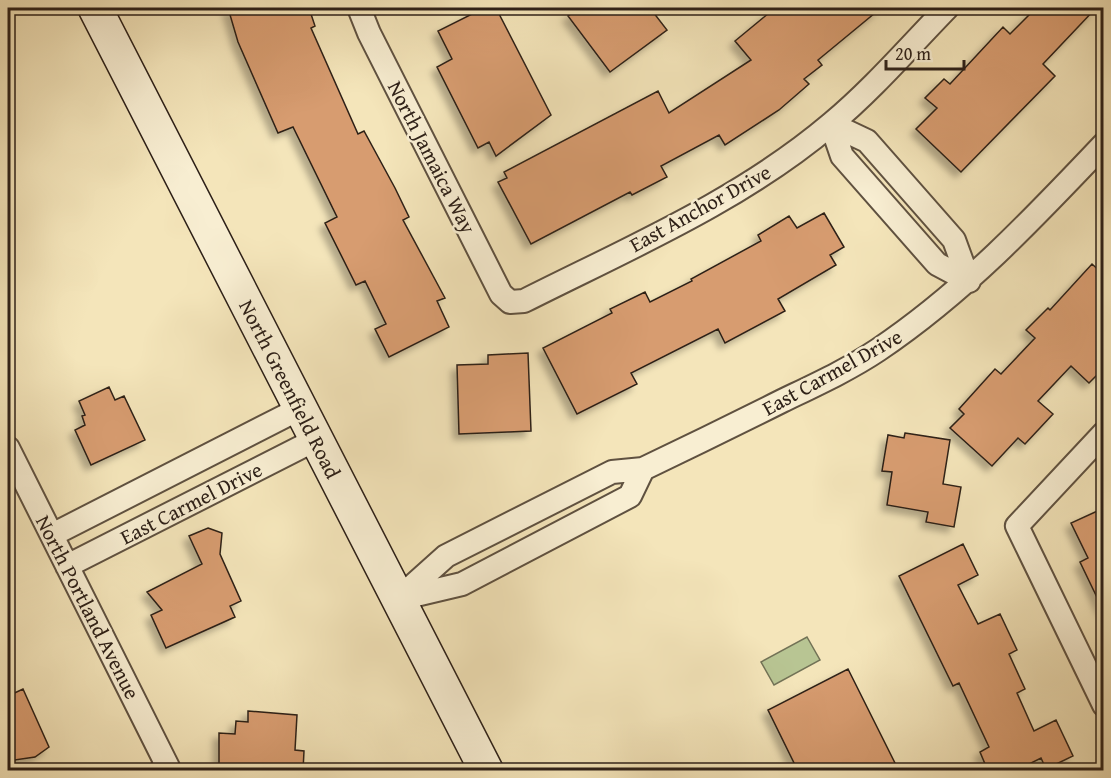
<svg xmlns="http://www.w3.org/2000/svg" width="1111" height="778" font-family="'Gentium Book Plus',serif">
<defs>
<filter id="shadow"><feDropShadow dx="-5.5" dy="5.5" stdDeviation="3" flood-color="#0004"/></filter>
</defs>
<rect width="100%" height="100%" fill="#f4e5ba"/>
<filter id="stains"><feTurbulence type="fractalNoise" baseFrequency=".00333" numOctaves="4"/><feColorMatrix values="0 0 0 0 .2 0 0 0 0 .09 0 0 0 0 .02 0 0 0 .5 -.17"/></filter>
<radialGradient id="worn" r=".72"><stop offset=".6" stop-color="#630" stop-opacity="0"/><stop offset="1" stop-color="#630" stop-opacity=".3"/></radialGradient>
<!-- green -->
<path fill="#b8c593" stroke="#727256" stroke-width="1.5" d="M 807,637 L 820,660 L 774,685 L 761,662 Z"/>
<!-- building -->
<path fill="#d79c6f" stroke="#2d2018" stroke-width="1.5" filter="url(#shadow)" d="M 228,8 L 309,8 L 315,26 L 311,28 L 358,134 L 364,131 L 395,188 L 409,217 L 403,220 L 445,298 L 437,301 L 449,327 L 389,357 L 375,329 L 386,324 L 365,281 L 356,285 L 325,223 L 337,217 L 293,127 L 278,133 L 238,42 Z
M 484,8 L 496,8 L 551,115 L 496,156 L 489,142 L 478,148 L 437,67 L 452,59 L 438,31 Z
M 580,8 L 650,8 L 667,30 L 610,72 L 568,16 Z
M 775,8 L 881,8 L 818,60 L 822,65 L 804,79 L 809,84 L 779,110 L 725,145 L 719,135 L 661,166 L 667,177 L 632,195 L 630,192 L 531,244 L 498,182 L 507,178 L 504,172 L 658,91 L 669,113 L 751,60 L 735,41 Z
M 1036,8 L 1096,8 L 1043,64 L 1055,76 L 961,172 L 916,129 L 937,108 L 925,98 L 944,79 L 950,84 L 1003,27 L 1010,34 Z
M 824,213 L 844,247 L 830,255 L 836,265 L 778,299 L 785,311 L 725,343 L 718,329 L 631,373 L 637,384 L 577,414 L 543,348 L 612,313 L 610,309 L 645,292 L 650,302 L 692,281 L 691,279 L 761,241 L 758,235 L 789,216 L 797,228 Z
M 1092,264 L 1104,275 L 1104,368 L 1089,383 L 1071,366 L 1038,401 L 1053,414 L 1025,444 L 1018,438 L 992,466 L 950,428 L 964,414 L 959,409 L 995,369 L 1001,374 L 1035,338 L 1026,330 L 1048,308 L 1050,310 Z
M 528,353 L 531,431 L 459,434 L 457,365 L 488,364 L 488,355 Z
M 109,387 L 115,400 L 124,396 L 145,440 L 91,465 L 75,430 L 85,425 L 82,416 L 85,415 L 79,401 Z
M 905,433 L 950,440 L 943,484 L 961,487 L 954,527 L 926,522 L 928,512 L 887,505 L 892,472 L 882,471 L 888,435 L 904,438 Z
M 1104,508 L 1104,612 L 1080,562 L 1088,558 L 1071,523 Z
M 208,528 L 222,533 L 220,554 L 241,601 L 230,606 L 235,617 L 166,648 L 151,615 L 162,610 L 147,592 L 202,564 L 189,536 Z
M 963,544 L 978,575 L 958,585 L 978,624 L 1000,614 L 1017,650 L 1009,654 L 1025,689 L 1017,693 L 1034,731 L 1056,720 L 1073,756 L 1046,769 L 1041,758 L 1015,771 L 988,771 L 980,752 L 989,747 L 959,683 L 953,686 L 899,576 Z
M 848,669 L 899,771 L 798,771 L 768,710 Z
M 23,689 L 49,747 L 35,757 L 8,761 L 8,696 Z
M 248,711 L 297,715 L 295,750 L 304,751 L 303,771 L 219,771 L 219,733 L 235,734 L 236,721 L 248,722 Z"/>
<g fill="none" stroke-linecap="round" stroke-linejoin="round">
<!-- minor casing -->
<g stroke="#5f5140" stroke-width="26">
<path id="minor" d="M 359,8 L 369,33 L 501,294 L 510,302 L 524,301 C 629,248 740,201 831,124 C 873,89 909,47 947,8
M 831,124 L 867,141 L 954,240 L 969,281
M 831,124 L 842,156 L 937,264 L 969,281
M 1104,433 L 1017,526 L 1104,705
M 8,448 L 168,767 L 161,770
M 52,535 L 299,409
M 67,566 L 315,440
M 403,598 L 462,584 L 630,496 L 643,469
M 398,599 L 446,556 L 612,472 L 643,469 C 689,447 736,424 782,401 C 815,385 848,370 878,350 C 964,292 1033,219 1104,144"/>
</g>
<!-- secondary casing -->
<g stroke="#2d2018" stroke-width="36">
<path id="secondary" d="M 95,8 L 486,770"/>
</g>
<!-- minor -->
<use href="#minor" stroke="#f8eed2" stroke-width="22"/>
<!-- secondary -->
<use href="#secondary" stroke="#f8eed2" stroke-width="33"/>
</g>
<g text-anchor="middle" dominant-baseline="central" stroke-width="5" stroke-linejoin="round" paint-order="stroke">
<!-- street labels -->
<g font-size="21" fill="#2d2018" stroke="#f8eed2">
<text transform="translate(432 157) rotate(63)">North Jamaica Way</text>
<text transform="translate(700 208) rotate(-29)">East Anchor Drive</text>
<text transform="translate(832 372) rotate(-29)">East Carmel Drive</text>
<text transform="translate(290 389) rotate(63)">North Greenfield Road</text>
<text transform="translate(191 503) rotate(-27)">East Carmel Drive</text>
<text transform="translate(88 607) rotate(63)">North Portland Avenue</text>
</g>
</g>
<!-- margin -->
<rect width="1111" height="778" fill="none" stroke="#f4e5ba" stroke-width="30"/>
<rect x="9" y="9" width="1093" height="760" fill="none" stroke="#2d2018" stroke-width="3"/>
<rect x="15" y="15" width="1081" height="748" fill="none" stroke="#2d2018" stroke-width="1.5"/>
<!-- scale -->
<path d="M886 60v9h78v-9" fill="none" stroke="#2d2018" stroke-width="3"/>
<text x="895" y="60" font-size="18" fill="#2d2018" stroke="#f8eed2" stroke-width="4.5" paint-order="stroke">20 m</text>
<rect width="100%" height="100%" filter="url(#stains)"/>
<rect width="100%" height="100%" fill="url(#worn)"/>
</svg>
